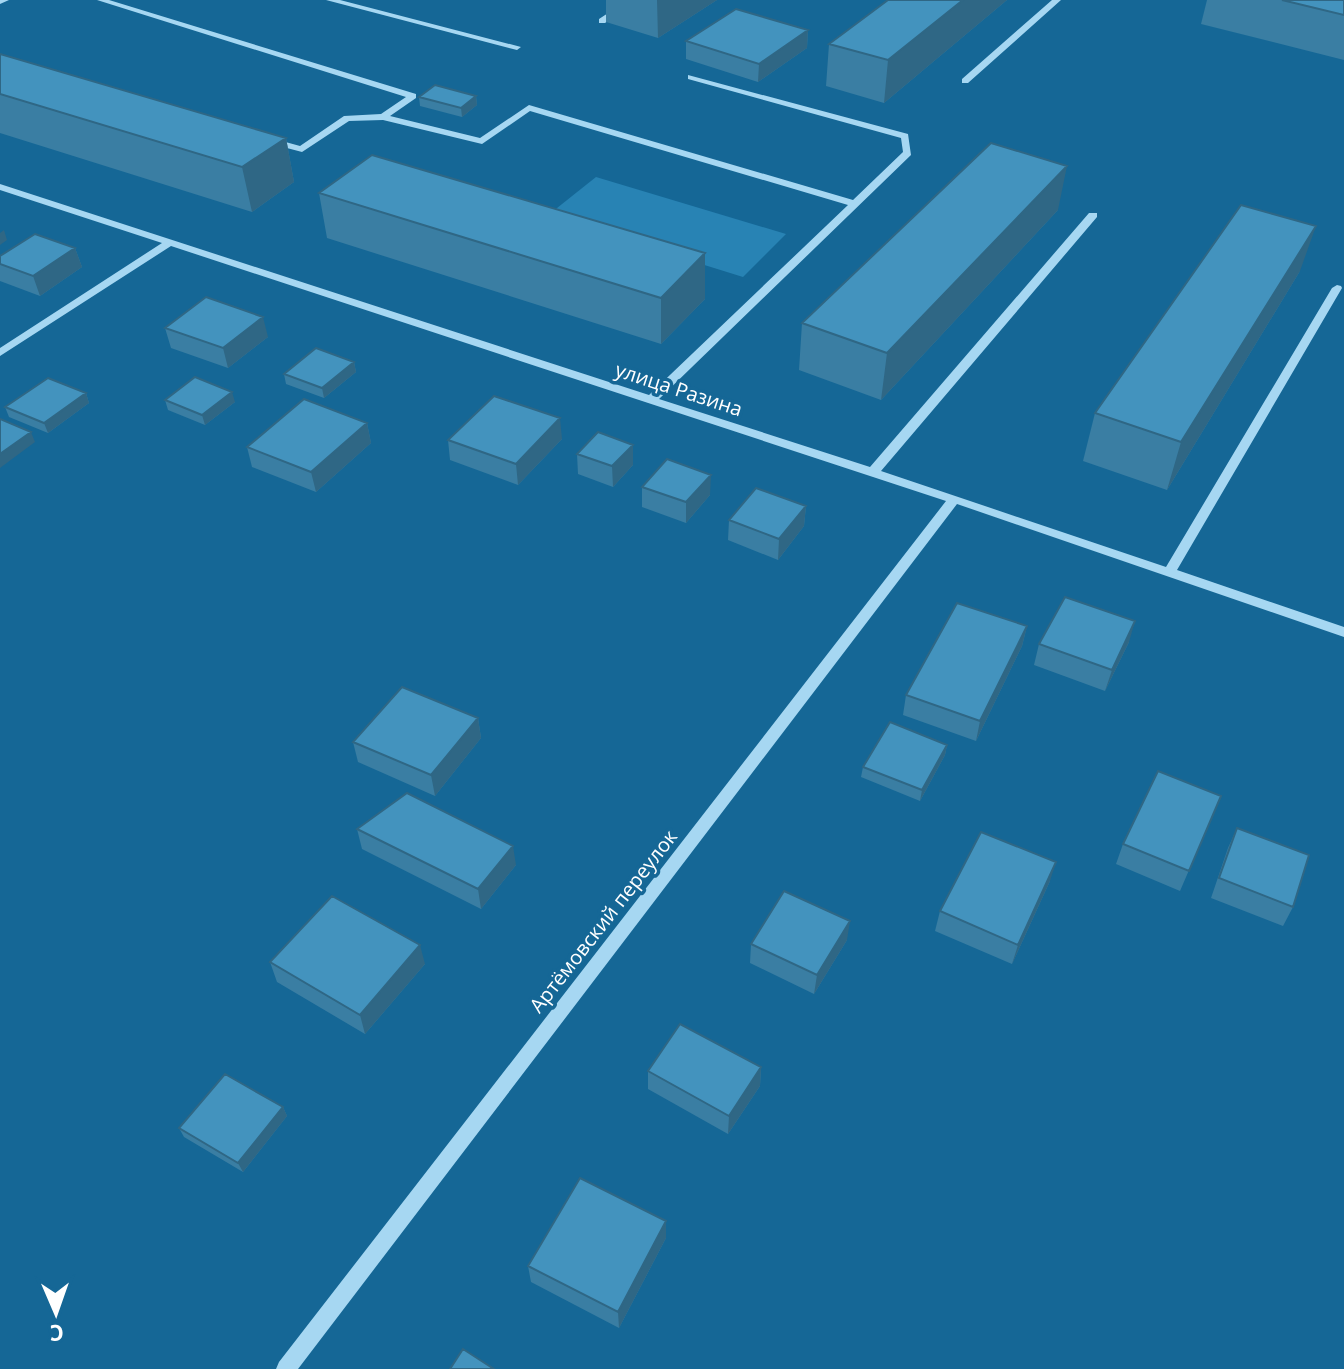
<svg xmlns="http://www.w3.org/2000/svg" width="1344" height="1369" font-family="'Open Sans',sans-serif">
<rect width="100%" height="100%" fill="#156796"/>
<!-- green -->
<path fill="#2883b4" d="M 596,177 L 786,234 L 743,277 L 547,216 Z"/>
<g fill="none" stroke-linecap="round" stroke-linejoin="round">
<!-- minor -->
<path fill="#a6d7f2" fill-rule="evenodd" d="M 0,0 L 9,0 L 0,4 Z
M 97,0 L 109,0 L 416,94 L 416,98 L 390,116 L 480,138 L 529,105 L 853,200 L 903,152 L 901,138 L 688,79 L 688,75 L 908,134 L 911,155 L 659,399 L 870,467 L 1089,213 L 1097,213 L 1097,217 L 881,471 L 1166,567 L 1332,288 L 1337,285 L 1341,286 L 1342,288 L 1177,570 L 1344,627 L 1344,637 L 957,504 L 298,1369 L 276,1369 L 279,1362 L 946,501 L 171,246 L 0,356 L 0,348 L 162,243 L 0,190 L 0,184 L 649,395 L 848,205 L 530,111 L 482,144 L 383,120 L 349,121 L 302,152 L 268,143 L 266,141 L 271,138 L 300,146 L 344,116 L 381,114 L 406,97 Z
M 326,0 L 340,0 L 521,47 L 517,50 Z
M 628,0 L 637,0 L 605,23 L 599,23 L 599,19 Z
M 1052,0 L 1061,0 L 968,83 L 962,83 L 962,79 Z"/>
</g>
<!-- wall -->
<path fill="#3a7ea3" d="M 606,0 L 717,0 L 658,38 L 606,22 Z
M 888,0 L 1007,0 L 884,103 L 826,86 L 829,44 Z
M 1207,0 L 1344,0 L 1344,60 L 1201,24 Z
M 808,30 L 807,48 L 758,82 L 686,59 L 686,41 Z
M 0,54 L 286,138 L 294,182 L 252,212 L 0,133 Z
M 476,96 L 477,105 L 462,117 L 420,106 L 419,97 Z
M 319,193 L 705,299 L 661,344 L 327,238 Z
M 1058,210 L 881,400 L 799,370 L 802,323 Z
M 75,248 L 82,267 L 40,296 L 0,281 L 0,256 Z
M 1300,271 L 1167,490 L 1083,461 L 1095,413 Z
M 165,328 L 268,337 L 228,368 L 171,348 Z
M 354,362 L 356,372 L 324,398 L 286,384 L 284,374 Z
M 86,393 L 89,403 L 48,433 L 9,417 L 5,407 Z
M 165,400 L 235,402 L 205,425 L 168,410 Z
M 367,423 L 371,443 L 316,492 L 252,467 L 247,447 Z
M 562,439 L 518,485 L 450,460 L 448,440 Z
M 577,454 L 633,465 L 613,487 L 578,474 Z
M 642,487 L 710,495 L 686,523 L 642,507 Z
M 806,506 L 804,526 L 778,560 L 728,540 L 729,520 Z
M 1027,626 L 1022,646 L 976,741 L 903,715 L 906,695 Z
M 1129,642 L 1105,691 L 1034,665 L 1039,644 Z
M 478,718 L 481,738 L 435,796 L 358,762 L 353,742 Z
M 947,745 L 945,755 L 920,801 L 861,777 L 863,767 Z
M 1221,796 L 1180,891 L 1116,864 L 1123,844 Z
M 1237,828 L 1293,907 L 1283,926 L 1211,898 L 1228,848 Z
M 357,829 L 516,865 L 481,909 L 362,849 Z
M 1050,881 L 1012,964 L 935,931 L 940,911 Z
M 847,940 L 814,994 L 750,963 L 751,944 Z
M 270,962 L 425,964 L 365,1034 L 277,982 Z
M 761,1067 L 760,1086 L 728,1134 L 648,1089 L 648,1071 Z
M 283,1107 L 287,1116 L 243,1172 L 184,1137 L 179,1128 Z
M 666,1238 L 619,1328 L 531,1282 L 528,1266 Z"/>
<!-- shaded-wall -->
<path fill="#2f6785" d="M 657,0 L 717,0 L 658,38 Z
M 963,0 L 1007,0 L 884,103 L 888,60 Z
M 808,30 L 807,48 L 758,82 L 759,64 Z
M 476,96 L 477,105 L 462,117 L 461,108 Z
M 286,138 L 294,182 L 252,212 L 242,167 Z
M 1067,166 L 1058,210 L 881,400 L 887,353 Z
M 1316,226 L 1300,271 L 1167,490 L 1181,442 Z
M 4,230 L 7,240 L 0,245 L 0,233 Z
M 75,248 L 82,267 L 40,296 L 33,276 Z
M 705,253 L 705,299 L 661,344 L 661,298 Z
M 263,317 L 268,337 L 228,368 L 223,348 Z
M 354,362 L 356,372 L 324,398 L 322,388 Z
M 232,392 L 235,402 L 205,425 L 202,415 Z
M 86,393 L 89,403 L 48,433 L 44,423 Z
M 560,418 L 562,439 L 518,485 L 516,464 Z
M 367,423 L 371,443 L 316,492 L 311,472 Z
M 31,432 L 35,442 L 0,468 L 0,454 Z
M 633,445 L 633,465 L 613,487 L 612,466 Z
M 711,475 L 710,495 L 686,523 L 686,502 Z
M 806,506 L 804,526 L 778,560 L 779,539 Z
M 1135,621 L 1129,642 L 1105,691 L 1112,670 Z
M 1027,626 L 1022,646 L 976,741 L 980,721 Z
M 478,718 L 481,738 L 435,796 L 431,775 Z
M 947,745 L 945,755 L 920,801 L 922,790 Z
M 513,846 L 516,865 L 481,909 L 478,889 Z
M 1056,862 L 1050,881 L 1012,964 L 1018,945 Z
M 850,921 L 847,940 L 814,994 L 817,975 Z
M 420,945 L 425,964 L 365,1034 L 360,1015 Z
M 761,1067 L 760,1086 L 728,1134 L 729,1116 Z
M 283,1107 L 287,1116 L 243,1172 L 238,1163 Z
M 666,1221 L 666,1238 L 619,1328 L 618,1312 Z"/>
<!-- building -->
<path fill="#4393be" stroke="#2f6785" stroke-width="2" d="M 888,0 L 963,0 L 888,60 L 829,44 Z
M 1282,0 L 1344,0 L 1344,15 Z
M 736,9 L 808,30 L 759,64 L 686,41 Z
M 0,54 L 286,138 L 242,167 L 0,94 Z
M 435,85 L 476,96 L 461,108 L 419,97 Z
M 991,143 L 1067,166 L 887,353 L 802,323 Z
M 372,155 L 705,253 L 661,298 L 319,193 Z
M 1241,205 L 1316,226 L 1181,442 L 1095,413 Z
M 35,234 L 75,248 L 33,276 L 0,264 L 0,256 Z
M 206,297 L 263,317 L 223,348 L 165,328 Z
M 316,348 L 354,362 L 322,388 L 284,374 Z
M 195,377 L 232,392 L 202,415 L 165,400 Z
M 48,378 L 86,393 L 44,423 L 5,407 Z
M 494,396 L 560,418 L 516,464 L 448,440 Z
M 304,399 L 367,423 L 311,472 L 247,447 Z
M 0,419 L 31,432 L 0,454 Z
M 598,432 L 633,445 L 612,466 L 577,454 Z
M 667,459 L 711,475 L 686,502 L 642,487 Z
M 756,488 L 806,506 L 779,539 L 729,520 Z
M 1065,597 L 1135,621 L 1112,670 L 1039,644 Z
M 957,603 L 1027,626 L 980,721 L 906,695 Z
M 402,687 L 478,718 L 431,775 L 353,742 Z
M 890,722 L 947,745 L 922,790 L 863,767 Z
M 1158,771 L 1221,796 L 1189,871 L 1123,844 Z
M 407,793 L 513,846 L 478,889 L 357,829 Z
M 1237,828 L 1309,855 L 1293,907 L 1219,878 Z
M 981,832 L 1056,862 L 1018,945 L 940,911 Z
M 784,891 L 850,921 L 817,975 L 751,944 Z
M 332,896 L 420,945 L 360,1015 L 270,962 Z
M 680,1024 L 761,1067 L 729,1116 L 648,1071 Z
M 225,1074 L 283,1107 L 238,1163 L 179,1128 Z
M 580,1178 L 666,1221 L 618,1312 L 528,1266 Z
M 463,1349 L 494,1369 L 450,1369 Z"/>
<g text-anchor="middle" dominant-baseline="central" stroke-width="7" stroke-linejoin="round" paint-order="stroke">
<!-- street labels -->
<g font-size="20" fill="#fff" stroke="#156796">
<text transform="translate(679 389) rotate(18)">улица Разина</text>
<text transform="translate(603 921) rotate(-52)">Артёмовский переулок</text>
</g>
</g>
<!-- north arrow -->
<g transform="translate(56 1313) rotate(178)" stroke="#156796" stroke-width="6" paint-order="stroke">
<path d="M0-6L14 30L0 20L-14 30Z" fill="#ffffff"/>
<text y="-12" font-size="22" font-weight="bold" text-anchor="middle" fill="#ffffff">С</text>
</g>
</svg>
